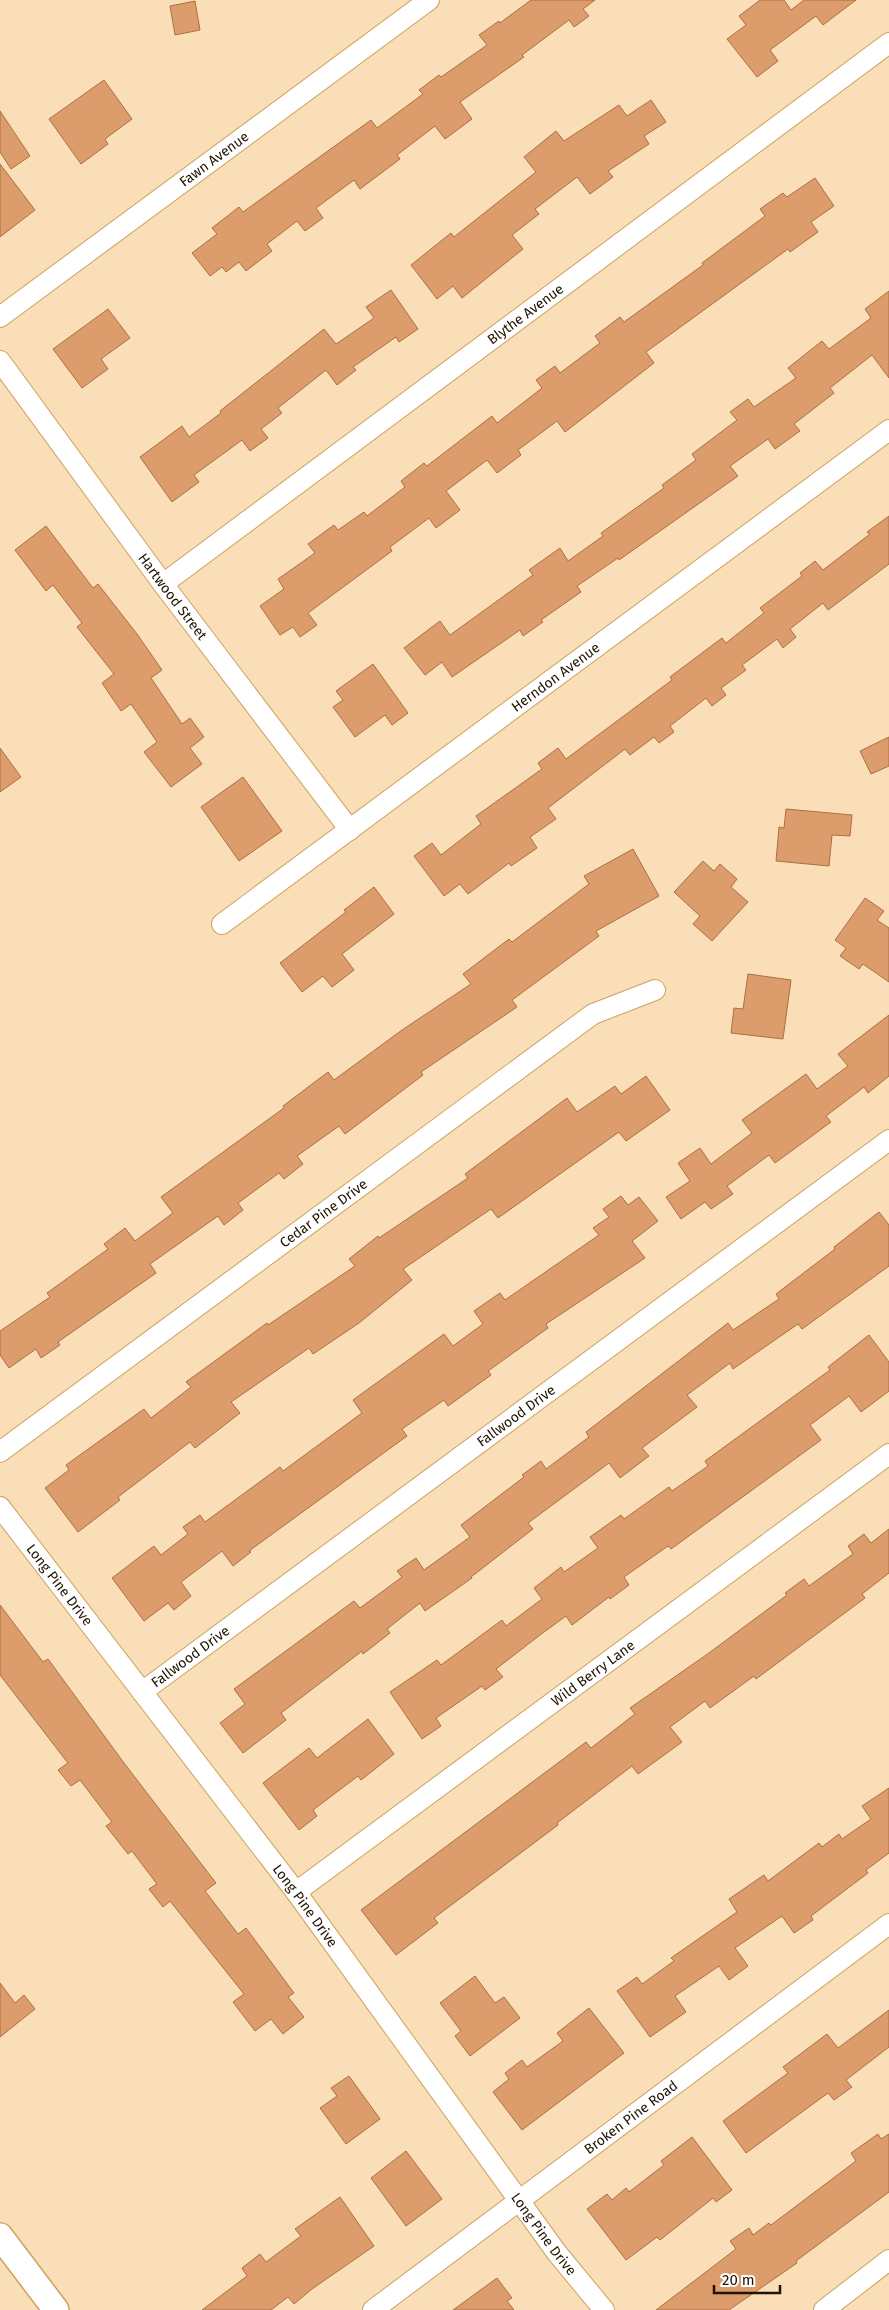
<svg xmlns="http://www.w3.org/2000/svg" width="889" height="2310" font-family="'Fira Sans',sans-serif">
<rect width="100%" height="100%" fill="#fadeb7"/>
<!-- building -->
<path fill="#dd9c6c" stroke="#ac6f41" d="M 531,0 L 595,0 L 583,9 L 589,16 L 574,27 L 569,20 L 522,55 L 524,57 L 460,102 L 472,119 L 445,139 L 435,126 L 397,155 L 400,159 L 360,189 L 354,180 L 316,208 L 323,218 L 305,231 L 297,221 L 267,244 L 272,251 L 246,271 L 239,262 L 226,272 L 222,267 L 210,276 L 192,253 L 217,234 L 212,228 L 239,207 L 243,212 L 371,120 L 377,128 L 423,94 L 419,90 L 439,75 L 441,77 L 487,45 L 479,35 L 499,21 L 500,23 Z
M 760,0 L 784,0 L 791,10 L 804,0 L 856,0 L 823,25 L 816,16 L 770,50 L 778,61 L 757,77 L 727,39 L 746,25 L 739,16 Z
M 195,1 L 200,30 L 175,35 L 170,6 Z
M 104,80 L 132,119 L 105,139 L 108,144 L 81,164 L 49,119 Z
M 651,100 L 666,122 L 644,136 L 649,144 L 608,171 L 613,177 L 590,194 L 577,177 L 535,209 L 539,214 L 512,235 L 523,249 L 462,298 L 453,286 L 437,299 L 411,265 L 451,233 L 454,237 L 536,172 L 524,157 L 556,131 L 564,141 L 619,105 L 627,116 Z
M 0,111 L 30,156 L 11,169 L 0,152 Z
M 0,164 L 35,210 L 0,237 Z
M 815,178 L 834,206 L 811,222 L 818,232 L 790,252 L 788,249 L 646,352 L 654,363 L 565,432 L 557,421 L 518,450 L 521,455 L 497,473 L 487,460 L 446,491 L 460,510 L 436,528 L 429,518 L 390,547 L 392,551 L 308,613 L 317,625 L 300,637 L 293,627 L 280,635 L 260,606 L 284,589 L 278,579 L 315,553 L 308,544 L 334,525 L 338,530 L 364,512 L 367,516 L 405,487 L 401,481 L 424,463 L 427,466 L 492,416 L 497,423 L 542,388 L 536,380 L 555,366 L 560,373 L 600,343 L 595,336 L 620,317 L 624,322 L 703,265 L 702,263 L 765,216 L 760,209 L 783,193 L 787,197 Z
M 391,290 L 418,329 L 399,342 L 396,337 L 353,367 L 356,370 L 337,385 L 326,370 L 278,408 L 282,413 L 261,429 L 268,438 L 250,451 L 242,440 L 194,475 L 199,482 L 172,502 L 140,457 L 182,426 L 189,437 L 221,413 L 220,411 L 324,329 L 336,344 L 374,318 L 366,307 Z
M 889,291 L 889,378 L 872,355 L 830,388 L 834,393 L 794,424 L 800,431 L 775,449 L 768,439 L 730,466 L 738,476 L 619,560 L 618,558 L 577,586 L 581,592 L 541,620 L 543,622 L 523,636 L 520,630 L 452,677 L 442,662 L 425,675 L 404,648 L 440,621 L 450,635 L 533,575 L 529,570 L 560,548 L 568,561 L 603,536 L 601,533 L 664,488 L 662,485 L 696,460 L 692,454 L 737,420 L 730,412 L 748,399 L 754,407 L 796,378 L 788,368 L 822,341 L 829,349 L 871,318 L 865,309 Z
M 108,309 L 130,338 L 101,359 L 108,369 L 82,388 L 53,349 Z
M 889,516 L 889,564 L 828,610 L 823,603 L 790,629 L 796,637 L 783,648 L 777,639 L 742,665 L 746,670 L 721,688 L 726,695 L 712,706 L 706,698 L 670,726 L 674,732 L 659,743 L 654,737 L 630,755 L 625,749 L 548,808 L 556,819 L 530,837 L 537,848 L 511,866 L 509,863 L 468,894 L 460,884 L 444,896 L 414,856 L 432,843 L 441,855 L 481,824 L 476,816 L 542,769 L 538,763 L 558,748 L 566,759 L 672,680 L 670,677 L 722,638 L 726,643 L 764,613 L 760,608 L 802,576 L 800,573 L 815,561 L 823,570 L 870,534 L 867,532 Z
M 46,526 L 93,588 L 98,584 L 137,634 L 162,670 L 151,678 L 182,724 L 190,718 L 204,737 L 190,748 L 202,764 L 171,787 L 144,752 L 157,742 L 131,704 L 121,711 L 102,683 L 114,674 L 77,627 L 82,623 L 53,585 L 46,591 L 15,550 Z
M 373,664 L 408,713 L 392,725 L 385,715 L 355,737 L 333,707 L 343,700 L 336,691 Z
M 889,737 L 889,766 L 871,774 L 860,751 Z
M 0,748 L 21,777 L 0,792 Z
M 243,777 L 282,831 L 239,861 L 201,807 Z
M 786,809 L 852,815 L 850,836 L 832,835 L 829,866 L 776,861 L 779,827 L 784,828 Z
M 633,849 L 659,896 L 596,931 L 599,936 L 512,1000 L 517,1007 L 421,1072 L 423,1075 L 345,1134 L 339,1126 L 297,1156 L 303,1164 L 284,1179 L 279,1173 L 238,1203 L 243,1210 L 224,1225 L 218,1216 L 150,1264 L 156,1273 L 58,1342 L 60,1345 L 41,1358 L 36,1349 L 9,1368 L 0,1355 L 0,1331 L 50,1297 L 47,1293 L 108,1249 L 104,1244 L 125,1228 L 135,1241 L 173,1213 L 161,1197 L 284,1108 L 283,1106 L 328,1072 L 334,1080 L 402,1030 L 471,984 L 463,974 L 509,939 L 512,942 L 589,884 L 584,876 Z
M 703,861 L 714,871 L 720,864 L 737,879 L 731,887 L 748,902 L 712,941 L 693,924 L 700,916 L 674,892 Z
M 374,887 L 394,914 L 342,954 L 354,970 L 332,987 L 323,976 L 302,992 L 280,963 L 346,912 L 344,910 Z
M 865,898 L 884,911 L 877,920 L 889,928 L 889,982 L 863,964 L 859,969 L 840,956 L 846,948 L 835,940 Z
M 748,974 L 791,980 L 783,1039 L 731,1033 L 734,1008 L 743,1009 Z
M 889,1015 L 889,1076 L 868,1093 L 864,1087 L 826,1116 L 831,1122 L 775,1163 L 769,1155 L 727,1186 L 733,1194 L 711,1209 L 705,1202 L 681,1219 L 666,1197 L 690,1181 L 678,1163 L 700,1148 L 711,1164 L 752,1133 L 742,1120 L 806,1074 L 817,1089 L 848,1066 L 838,1054 Z
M 646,1076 L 670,1110 L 626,1141 L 619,1132 L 498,1218 L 491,1209 L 403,1269 L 412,1280 L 359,1323 L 313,1354 L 309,1348 L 231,1402 L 240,1413 L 195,1448 L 190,1442 L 118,1497 L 120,1500 L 78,1532 L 45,1488 L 69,1470 L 66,1465 L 144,1409 L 151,1418 L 191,1387 L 186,1382 L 267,1323 L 268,1325 L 355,1266 L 349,1259 L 378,1236 L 379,1238 L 468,1178 L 465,1174 L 567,1098 L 577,1112 L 615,1086 L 621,1094 Z
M 621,1196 L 628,1205 L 639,1197 L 658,1221 L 632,1241 L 645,1258 L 546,1324 L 548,1328 L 488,1371 L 491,1375 L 448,1406 L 444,1400 L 402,1429 L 407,1436 L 249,1551 L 251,1552 L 233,1566 L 222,1551 L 181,1582 L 191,1596 L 174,1610 L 168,1603 L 144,1621 L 112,1578 L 154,1546 L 161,1555 L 188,1534 L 183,1527 L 200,1515 L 205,1522 L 280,1467 L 283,1471 L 362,1413 L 353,1400 L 444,1334 L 453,1346 L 483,1324 L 474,1311 L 500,1293 L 505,1300 L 599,1235 L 593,1228 L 609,1217 L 603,1209 Z
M 879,1212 L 889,1225 L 889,1266 L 802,1329 L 798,1324 L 733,1369 L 730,1363 L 687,1395 L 697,1407 L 642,1448 L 649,1456 L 620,1478 L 609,1463 L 528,1523 L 533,1529 L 471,1577 L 472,1578 L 425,1611 L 420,1603 L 387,1629 L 390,1633 L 363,1654 L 362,1651 L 281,1713 L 286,1720 L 243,1753 L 220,1723 L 245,1704 L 234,1689 L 354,1601 L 360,1608 L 402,1577 L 397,1571 L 416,1558 L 424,1570 L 470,1537 L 461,1525 L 524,1477 L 522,1475 L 541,1461 L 546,1469 L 589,1437 L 586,1432 L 728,1323 L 733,1330 L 779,1299 L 776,1294 L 835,1249 L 834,1247 Z
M 869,1335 L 889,1362 L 889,1391 L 861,1412 L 849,1396 L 810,1425 L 821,1440 L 671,1549 L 668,1546 L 624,1577 L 629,1585 L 610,1599 L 609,1597 L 572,1625 L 566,1616 L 540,1635 L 496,1669 L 503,1677 L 485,1690 L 482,1686 L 436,1718 L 441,1726 L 422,1739 L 390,1692 L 437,1660 L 441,1665 L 502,1620 L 506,1626 L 542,1599 L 534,1588 L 561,1567 L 564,1572 L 598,1548 L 590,1537 L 621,1515 L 624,1519 L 669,1487 L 672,1491 L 708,1466 L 705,1461 L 830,1370 L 828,1367 Z
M 889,1529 L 889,1573 L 862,1594 L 865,1598 L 756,1679 L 754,1676 L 710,1708 L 705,1701 L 670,1727 L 682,1742 L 638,1774 L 632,1766 L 557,1823 L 558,1825 L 434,1918 L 438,1923 L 396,1955 L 361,1910 L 586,1742 L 591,1748 L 635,1714 L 630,1708 L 709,1653 L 787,1595 L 785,1593 L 804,1579 L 809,1586 L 853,1554 L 848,1546 L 864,1534 L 871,1543 Z
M 0,1605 L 43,1662 L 48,1659 L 124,1763 L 216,1883 L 205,1891 L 238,1934 L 246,1928 L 294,1993 L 288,1997 L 304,2017 L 283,2034 L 271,2019 L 255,2031 L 233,2002 L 244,1994 L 170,1901 L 163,1907 L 149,1889 L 157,1884 L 132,1851 L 128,1854 L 106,1826 L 112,1822 L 80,1780 L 71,1786 L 58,1770 L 68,1763 L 0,1675 Z
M 368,1719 L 394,1754 L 361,1780 L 358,1776 L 313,1810 L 317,1816 L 299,1830 L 263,1783 L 309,1748 L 317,1758 Z
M 889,1788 L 889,1853 L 866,1870 L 868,1873 L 811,1916 L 813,1920 L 794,1933 L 782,1916 L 735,1948 L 748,1966 L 729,1980 L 719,1966 L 675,1996 L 686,2012 L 650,2037 L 617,1991 L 637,1977 L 642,1984 L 674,1961 L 671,1958 L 737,1912 L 729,1899 L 764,1875 L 768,1881 L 819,1843 L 822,1847 L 839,1834 L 842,1839 L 871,1819 L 862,1806 Z
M 475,1976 L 495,2003 L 504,1997 L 520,2018 L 470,2056 L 455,2036 L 461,2031 L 440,2003 Z
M 0,1983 L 15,2003 L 24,1995 L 35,2009 L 0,2037 Z
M 589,2008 L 624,2053 L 522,2130 L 493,2092 L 509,2079 L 505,2073 L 522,2060 L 527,2067 L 563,2041 L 557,2033 Z
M 889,2010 L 889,2047 L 846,2080 L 852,2087 L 834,2100 L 828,2093 L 746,2153 L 723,2121 L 788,2073 L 783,2067 L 827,2034 L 838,2048 Z
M 349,2076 L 380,2119 L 346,2144 L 320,2108 L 337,2096 L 331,2088 Z
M 878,2134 L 881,2139 L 889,2134 L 889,2192 L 796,2261 L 797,2263 L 729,2310 L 656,2310 L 736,2249 L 730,2241 L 749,2228 L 753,2235 L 769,2223 L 771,2225 L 856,2161 L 851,2153 Z
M 692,2137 L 732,2190 L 716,2202 L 713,2198 L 660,2240 L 657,2237 L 626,2260 L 587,2209 L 607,2194 L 612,2200 L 626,2188 L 629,2192 L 664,2165 L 661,2161 Z
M 406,2151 L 442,2199 L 406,2226 L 371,2178 Z
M 340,2197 L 374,2246 L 312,2289 L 294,2304 L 288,2297 L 271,2310 L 202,2310 L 247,2276 L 242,2268 L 260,2254 L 266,2262 L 301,2236 L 295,2229 Z
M 497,2278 L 512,2298 L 507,2301 L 514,2310 L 453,2310 Z"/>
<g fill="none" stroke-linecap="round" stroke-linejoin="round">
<!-- minor casing -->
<g stroke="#cda15e" stroke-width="22">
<g id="minor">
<path id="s1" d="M 0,317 L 429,0"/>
<path id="s2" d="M 0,361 L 163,584 L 350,830"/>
<path id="s3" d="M 163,584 L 889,43"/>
<path id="s4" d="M 222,924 L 889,430"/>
<path id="s5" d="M 0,1452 L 593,1014 L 655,990"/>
<path id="s6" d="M 0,1507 L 296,1892 L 557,2253 L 604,2310"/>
<path id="s7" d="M 142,1692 L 889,1140"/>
<path id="s8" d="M 296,1892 L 889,1454"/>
<path id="s9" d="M 373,2310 L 889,1924"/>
<path d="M 824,2310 L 889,2260"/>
</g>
</g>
<!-- tertiary casing -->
<g stroke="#cda15e" stroke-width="28">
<path id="tertiary" d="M 0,2236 L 56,2310"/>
</g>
<!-- minor -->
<use href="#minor" stroke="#fff" stroke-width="20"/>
<!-- tertiary -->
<use href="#tertiary" stroke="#fff" stroke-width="25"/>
</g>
<g text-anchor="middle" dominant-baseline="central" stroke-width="4" stroke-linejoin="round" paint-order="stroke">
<!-- street labels -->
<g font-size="14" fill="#201301" stroke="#fff">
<text stroke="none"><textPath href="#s1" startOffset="266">Fawn Avenue</textPath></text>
<text stroke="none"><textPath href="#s3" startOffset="452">Blythe Avenue</textPath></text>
<text stroke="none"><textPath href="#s2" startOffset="292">Hartwood Street</textPath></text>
<text stroke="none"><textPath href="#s4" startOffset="415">Herndon Avenue</textPath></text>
<text stroke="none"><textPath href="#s5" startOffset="402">Cedar Pine Drive</textPath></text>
<text stroke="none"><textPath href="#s7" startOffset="465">Fallwood Drive</textPath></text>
<text stroke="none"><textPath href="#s6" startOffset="98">Long Pine Drive</textPath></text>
<text stroke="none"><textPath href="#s7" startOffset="60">Fallwood Drive</textPath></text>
<text stroke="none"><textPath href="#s8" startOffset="369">Wild Berry Lane</textPath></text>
<text stroke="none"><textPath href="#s6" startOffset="502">Long Pine Drive</textPath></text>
<text stroke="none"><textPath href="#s9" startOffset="322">Broken Pine Road</textPath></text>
<text stroke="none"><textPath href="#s6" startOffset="908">Long Pine Drive</textPath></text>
</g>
</g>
<!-- scale -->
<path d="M714 2285v8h66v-8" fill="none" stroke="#201301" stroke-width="2.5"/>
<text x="722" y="2285" font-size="15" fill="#201301" stroke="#ffffff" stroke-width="4" paint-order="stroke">20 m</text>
</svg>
